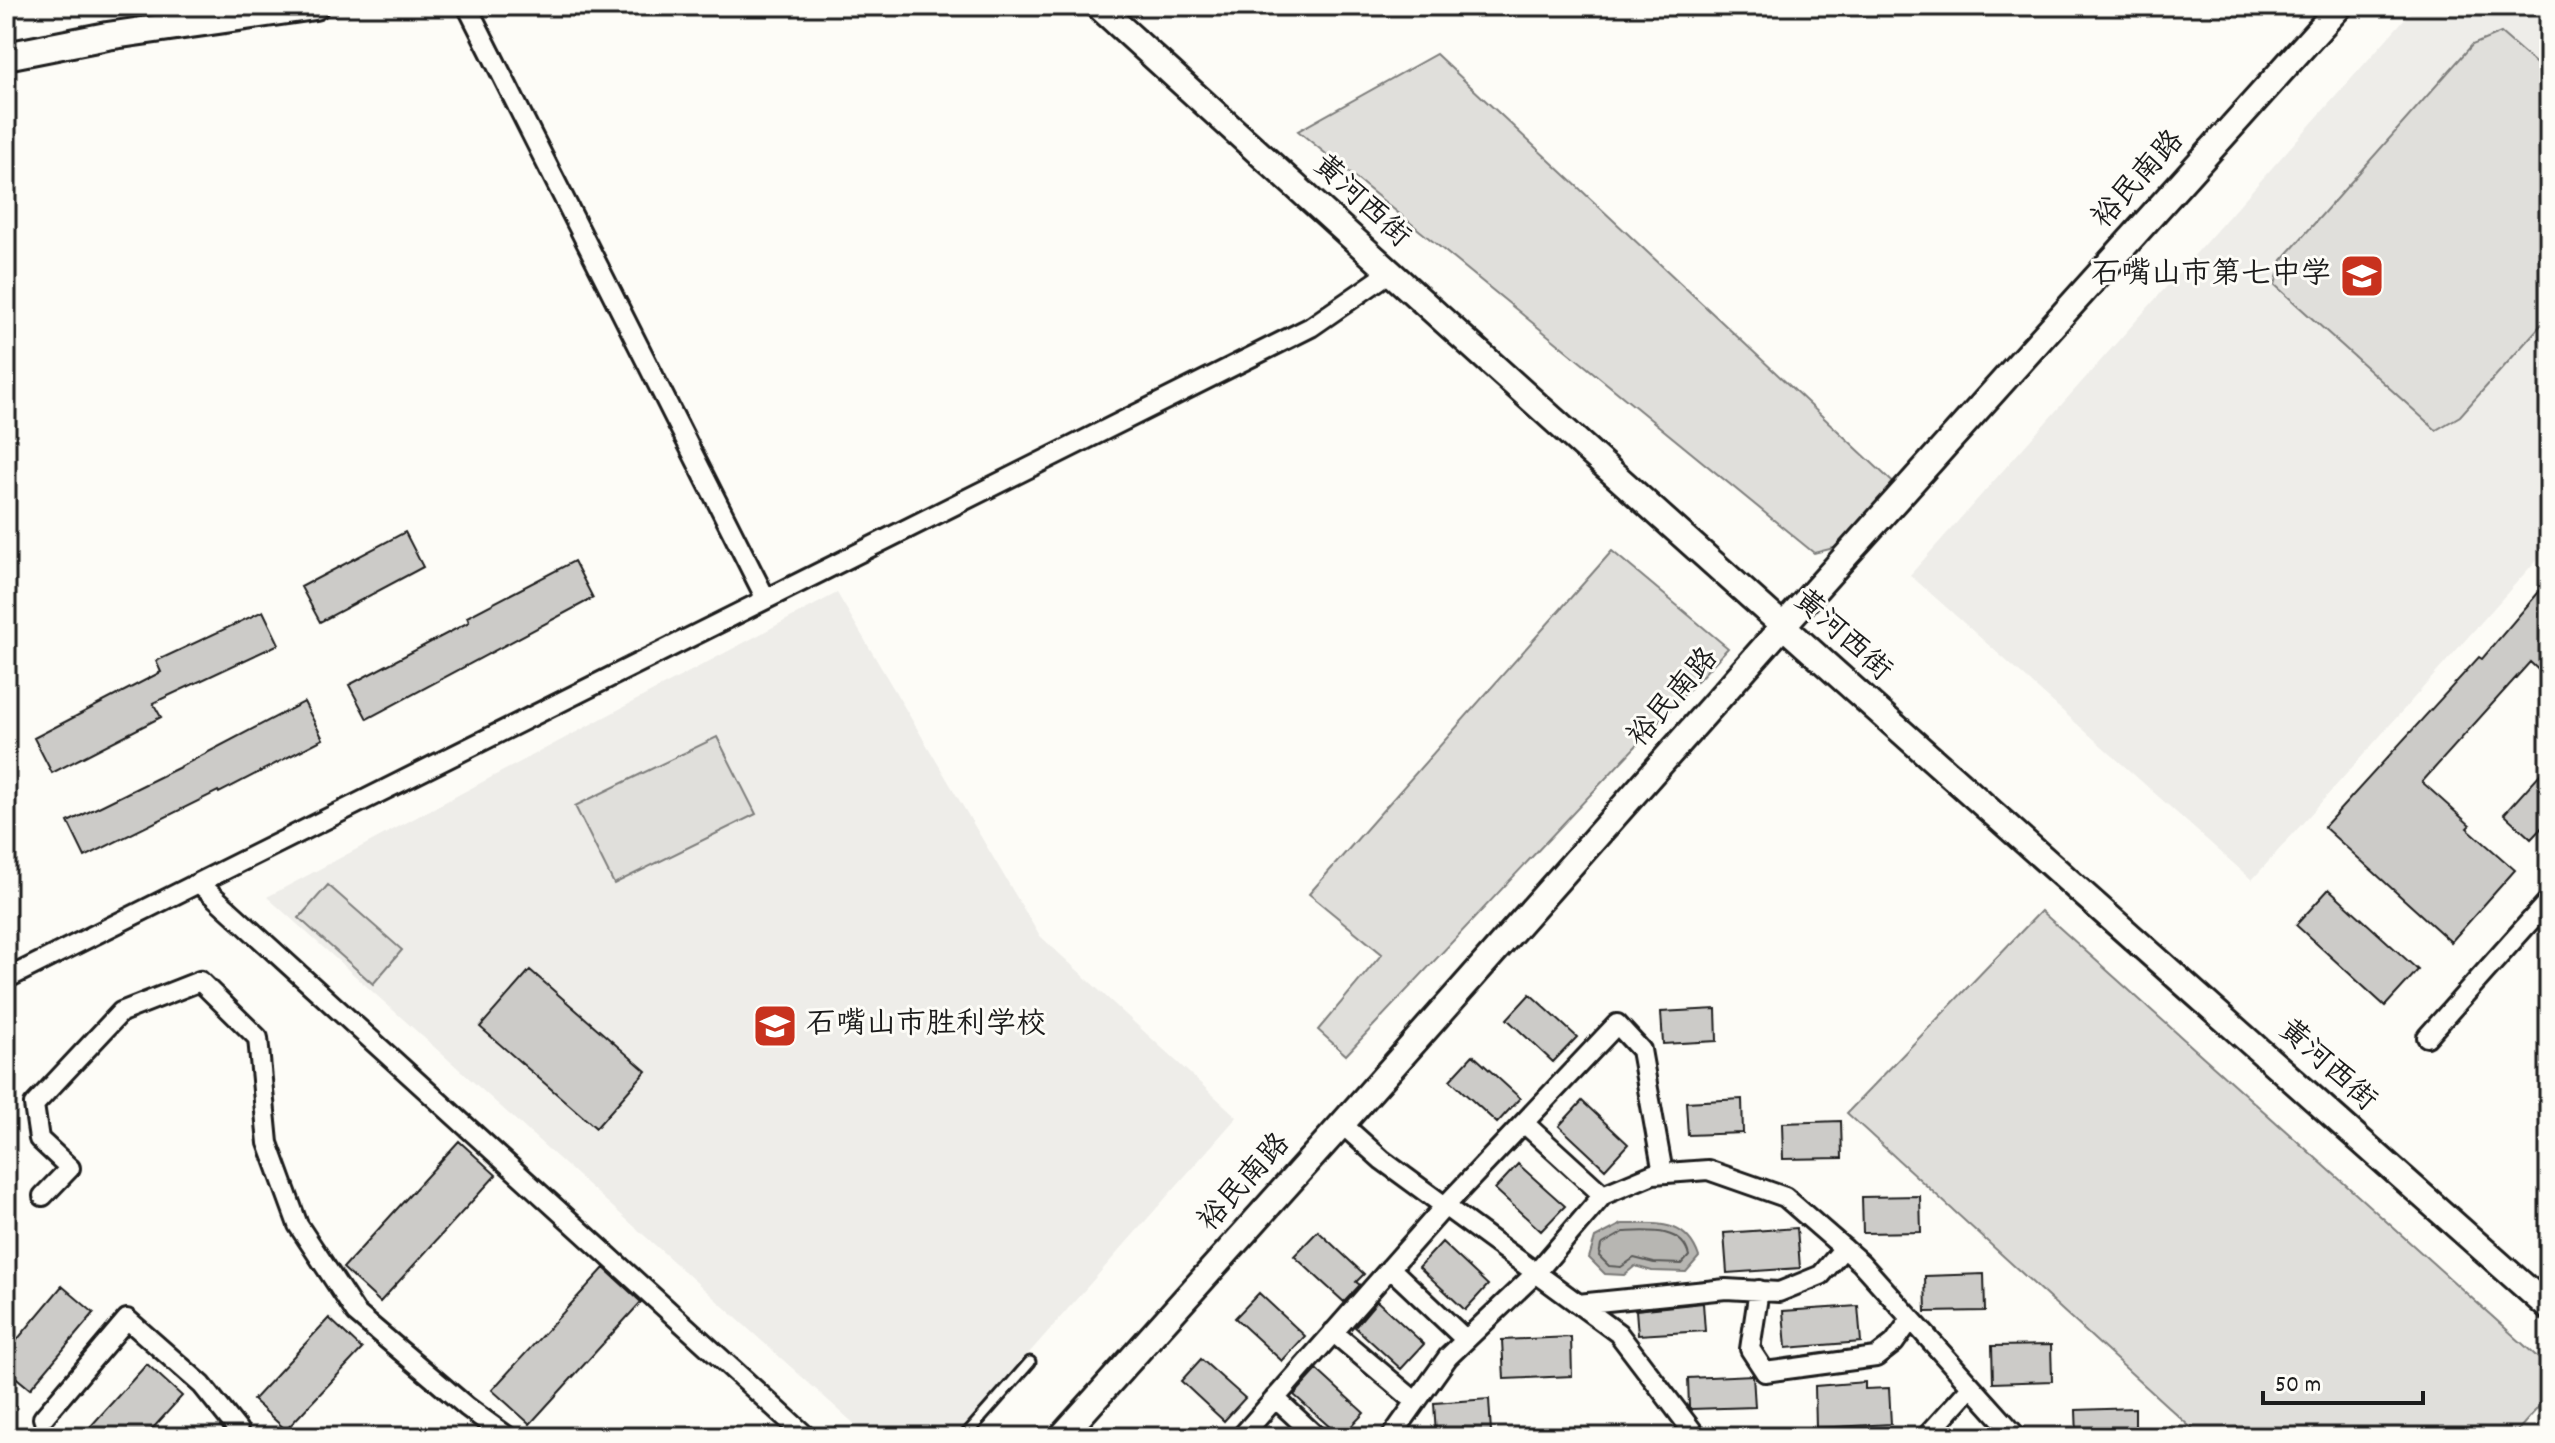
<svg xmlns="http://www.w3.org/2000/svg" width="2555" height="1443" font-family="Dekko,'LXGW WenKai TC',sans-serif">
<rect width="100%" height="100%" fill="#fdfcf7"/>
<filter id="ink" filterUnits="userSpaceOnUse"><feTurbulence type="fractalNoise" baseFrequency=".0125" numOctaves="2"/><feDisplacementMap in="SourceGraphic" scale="16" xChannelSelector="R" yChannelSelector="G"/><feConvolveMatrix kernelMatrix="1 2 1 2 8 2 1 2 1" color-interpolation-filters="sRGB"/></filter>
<g filter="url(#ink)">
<!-- built -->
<path fill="#eeede9" d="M 2416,6 L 2549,6 L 2549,546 L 2252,880 L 1910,575 Z
M 837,593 L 1039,935 L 1237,1117 L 955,1437 L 869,1437 L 267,897 Z"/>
<!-- green -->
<path fill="#e0dfdb" stroke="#7e7e7c" stroke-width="2" d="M 2501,33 L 2549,75 L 2549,316 L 2460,416 L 2436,430 L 2275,285 L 2282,260 L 2472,45 Z
M 1436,54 L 1902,491 L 1850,544 L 1814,553 L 1298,131 Z
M 1612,551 L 1728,648 L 1346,1055 L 1318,1030 L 1382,954 L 1309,894 Z
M 717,737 L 756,814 L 614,884 L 575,806 Z
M 328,885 L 402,950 L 373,984 L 299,918 Z
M 2041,911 L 2544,1363 L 2543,1402 L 2512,1437 L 2201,1437 L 1847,1113 Z"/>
<!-- water -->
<path fill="#b7b6b2" stroke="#797876" stroke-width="2" d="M 1622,1224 C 1657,1224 1686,1219 1699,1257 L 1686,1272 L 1652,1271 L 1635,1266 L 1624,1275 L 1605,1274 L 1589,1258 L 1595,1238 Z"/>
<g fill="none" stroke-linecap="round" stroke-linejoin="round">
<!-- shore -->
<path stroke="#5a5a58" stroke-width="2" d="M 1624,1232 C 1647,1231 1683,1227 1689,1256 L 1682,1264 L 1654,1263 L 1634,1258 L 1621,1267 L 1609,1266 L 1599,1256 L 1601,1245 Z"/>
</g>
<!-- building -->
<path fill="#cccbc8" stroke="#1c1c1c" stroke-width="2" d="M 405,532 L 423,567 L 320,622 L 301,587 Z
M 574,561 L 593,598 L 367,719 L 349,685 L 469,622 L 467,617 Z
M 2549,580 L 2549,680 L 2530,662 L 2422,782 L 2470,825 L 2467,828 L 2515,870 L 2451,942 L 2324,827 L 2479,657 L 2482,659 Z
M 263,611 L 279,644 L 153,703 L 161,717 L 52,773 L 34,738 L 161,672 L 156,661 Z
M 304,702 L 323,739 L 219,793 L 218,791 L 85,857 L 68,822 L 178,768 Z
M 2549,764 L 2549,820 L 2531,839 L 2504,814 Z
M 2329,889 L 2418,970 L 2385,1006 L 2296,925 Z
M 530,970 L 646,1071 L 596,1128 L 480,1027 Z
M 1530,994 L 1577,1037 L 1553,1062 L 1507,1019 Z
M 1716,1009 L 1717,1041 L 1663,1044 L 1661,1012 Z
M 1473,1055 L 1520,1098 L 1497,1123 L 1450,1080 Z
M 1742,1099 L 1743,1133 L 1688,1135 L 1686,1102 Z
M 1582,1101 L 1628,1144 L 1605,1169 L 1559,1126 Z
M 1841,1121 L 1842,1158 L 1783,1159 L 1782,1123 Z
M 459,1141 L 496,1175 L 380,1302 L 343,1268 Z
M 1518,1164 L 1565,1206 L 1541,1231 L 1495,1189 Z
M 1920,1196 L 1921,1232 L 1863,1233 L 1862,1197 Z
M 1797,1228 L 1800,1268 L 1727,1273 L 1724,1233 Z
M 1318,1231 L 1364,1274 L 1356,1282 L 1360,1285 L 1344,1302 L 1294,1256 Z
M 1442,1242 L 1488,1285 L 1465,1310 L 1419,1267 Z
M 604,1268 L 641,1302 L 530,1424 L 492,1390 Z
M 1984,1274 L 1985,1311 L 1926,1312 L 1925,1276 Z
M 62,1286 L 94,1313 L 30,1389 L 6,1369 L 6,1353 Z
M 1259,1293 L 1305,1336 L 1282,1361 L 1235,1318 Z
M 1377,1301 L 1424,1344 L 1401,1369 L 1355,1327 Z
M 1703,1303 L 1705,1331 L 1638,1335 L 1636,1310 Z
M 1858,1306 L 1861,1342 L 1786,1348 L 1783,1311 Z
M 329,1318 L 362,1349 L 286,1430 L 253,1400 Z
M 1571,1337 L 1572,1376 L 1504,1379 L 1502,1340 Z
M 2051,1345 L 2052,1381 L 1993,1383 L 1992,1346 Z
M 1201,1359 L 1245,1398 L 1224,1421 L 1181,1381 Z
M 147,1364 L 182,1396 L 145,1437 L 81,1437 Z
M 1317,1370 L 1364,1413 L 1341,1437 L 1294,1395 Z
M 1753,1375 L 1755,1407 L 1691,1409 L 1689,1407 L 1688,1378 Z
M 1865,1382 L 1865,1389 L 1889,1388 L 1891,1424 L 1816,1428 L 1815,1386 Z
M 1489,1399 L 1491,1432 L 1436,1435 L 1434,1403 Z
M 2135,1408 L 2135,1437 L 2077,1437 L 2076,1410 Z"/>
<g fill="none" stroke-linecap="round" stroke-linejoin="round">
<!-- service casing -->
<g stroke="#1c1c1c" stroke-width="15">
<path id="service" d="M 964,1437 L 1030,1362"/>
</g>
<!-- minor casing -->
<g stroke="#1c1c1c" stroke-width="24">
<path id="minor" d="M 467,6 L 766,599
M 199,883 L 807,1437
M 6,979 L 1311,327 L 1389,273
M 2427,1037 L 2549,900
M 1524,1123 L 1603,1195
M 1342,1124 L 1382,1160 L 1618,1333 L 1697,1437
M 43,1196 L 70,1168 L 39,1139 L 34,1105 L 121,1012 L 200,981 L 258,1038 L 268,1143 L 298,1225 L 356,1313 L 467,1407 L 508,1437
M 1390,1268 L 1466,1340
M 1759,1290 L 1750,1349 L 1765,1372 L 1876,1357 L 1894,1343 L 1911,1319
M 1578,1304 L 1726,1289 L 1779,1292 L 1821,1275 L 1844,1248
M 1333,1332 L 1416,1402
M 1275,1398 L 1317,1437
M 43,1418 L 127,1319 L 202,1385 L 238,1430 L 232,1437
M 1241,1437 L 1445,1206 L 1617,1024 L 1641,1050 L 1663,1173
M 1391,1437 L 1448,1357 L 1536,1273 L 1603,1195 L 1653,1174 L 1708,1170 L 1785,1197 L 1861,1263 L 2017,1437
M 1926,1437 L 1971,1387"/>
</g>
<!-- tertiary casing -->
<g stroke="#1c1c1c" stroke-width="30">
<path id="tertiary" d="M 1098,6 C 1577,445 2063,876 2549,1308
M 1061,1437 L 1342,1124 L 1782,627 L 2340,6"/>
</g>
<!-- secondary casing -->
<g stroke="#1c1c1c" stroke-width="32">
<path id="secondary" d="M 6,56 L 107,36 L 315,6"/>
</g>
<!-- service -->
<use href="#service" stroke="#fdfcf7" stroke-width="9"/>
<!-- minor -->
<use href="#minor" stroke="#fdfcf7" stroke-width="18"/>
<!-- tertiary -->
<use href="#tertiary" stroke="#fdfcf7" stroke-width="24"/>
<!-- secondary -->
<use href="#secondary" stroke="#fdfcf7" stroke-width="26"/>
</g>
</g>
<!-- icons -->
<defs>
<g id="school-square" transform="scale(2.3)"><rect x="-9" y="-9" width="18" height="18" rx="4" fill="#c8321e" stroke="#fdfcf7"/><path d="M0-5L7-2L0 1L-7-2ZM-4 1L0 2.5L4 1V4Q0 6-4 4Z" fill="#fff"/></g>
</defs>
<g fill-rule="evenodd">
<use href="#school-square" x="2362" y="276"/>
<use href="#school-square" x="775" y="1026"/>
</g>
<g text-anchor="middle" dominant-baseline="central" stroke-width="6" stroke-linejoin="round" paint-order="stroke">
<!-- street labels -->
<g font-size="30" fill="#1c1c1c" stroke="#fdfcf7">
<text transform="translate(2140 181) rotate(-48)">裕民南路</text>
<text transform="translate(1360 203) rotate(43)">黄河西街</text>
<text transform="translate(1841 637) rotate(42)">黄河西街</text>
<text transform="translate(1675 699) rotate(-49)">裕民南路</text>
<text transform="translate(2326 1067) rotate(42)">黄河西街</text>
<text transform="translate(1246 1184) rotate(-48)">裕民南路</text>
</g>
<!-- poi labels -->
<g font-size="30" fill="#1c1c1c" stroke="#fdfcf7" text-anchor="end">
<text x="2331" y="276">石嘴山市第七中学</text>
<text x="806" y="1026" text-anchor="start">石嘴山市胜利学校</text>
</g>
</g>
<!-- margin -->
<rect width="2555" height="1443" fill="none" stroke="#fdfcf7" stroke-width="32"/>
<rect x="16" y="16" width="2523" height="1411" fill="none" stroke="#1c1c1c" stroke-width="3" filter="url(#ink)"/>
<!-- scale -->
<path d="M2263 1391v12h160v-12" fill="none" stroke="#1c1c1c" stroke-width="4"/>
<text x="2275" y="1391" font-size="24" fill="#1c1c1c" stroke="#fdfcf7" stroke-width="6" paint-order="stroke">50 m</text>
</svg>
